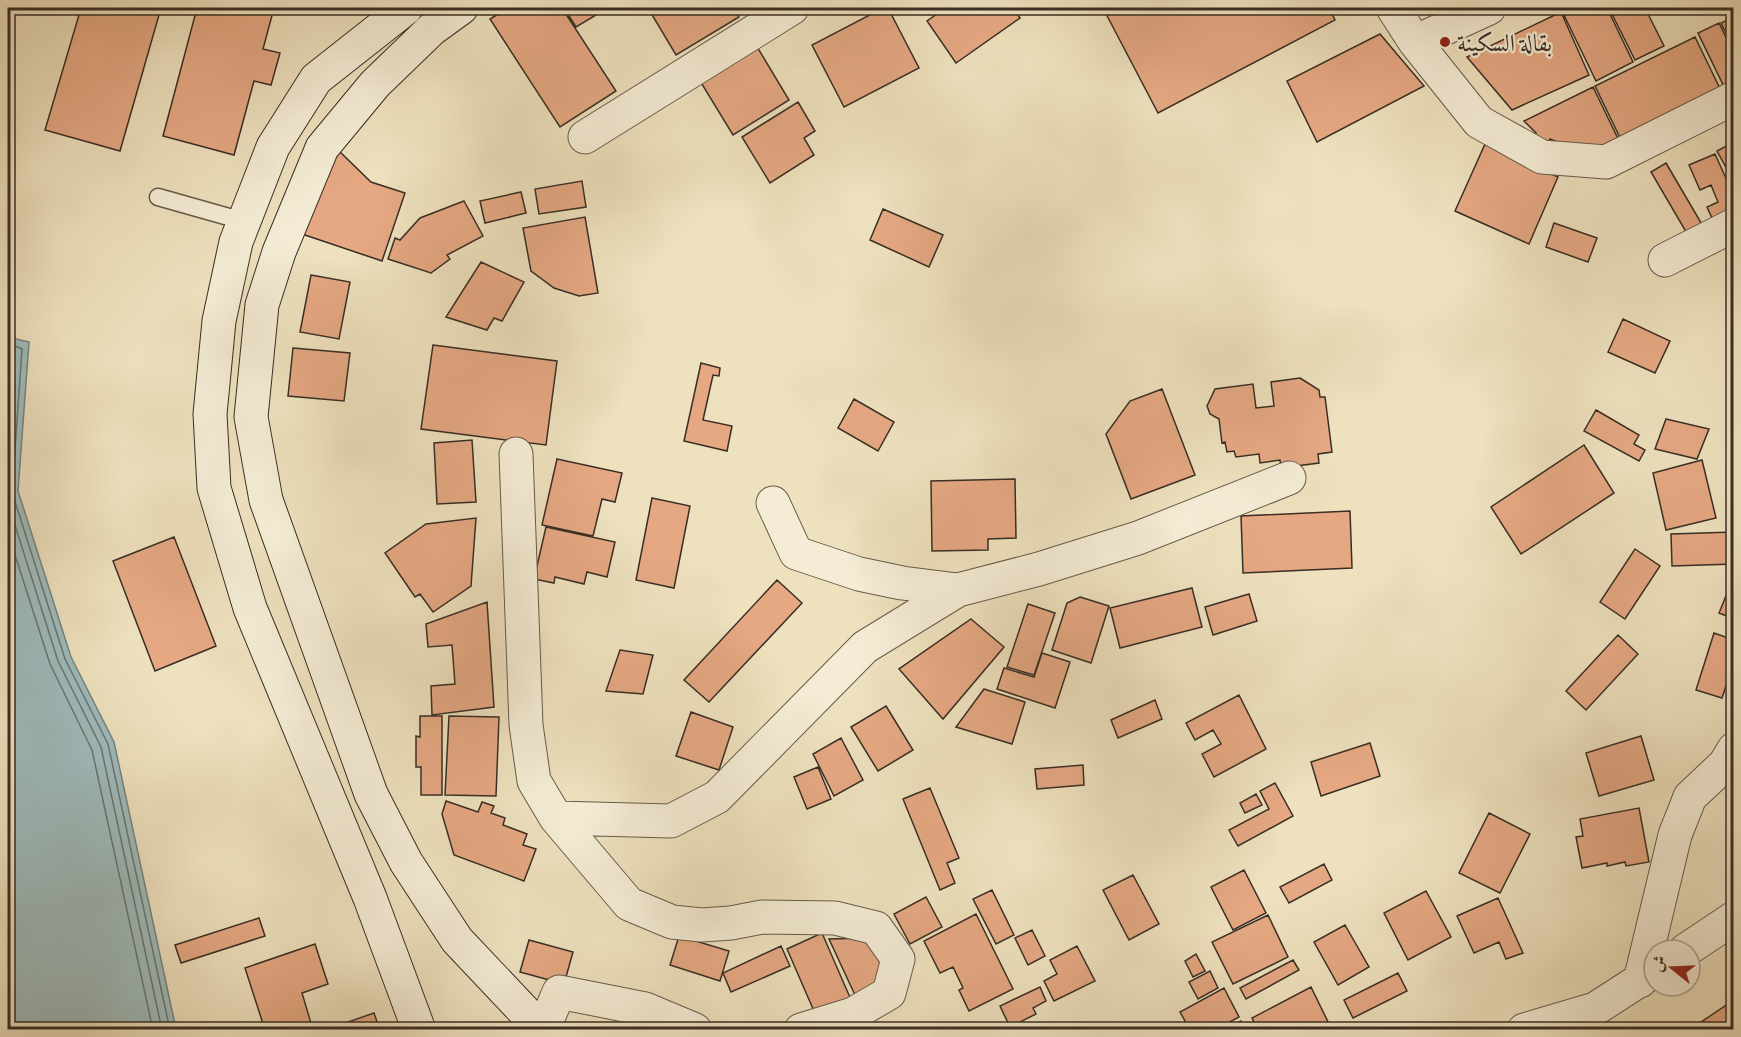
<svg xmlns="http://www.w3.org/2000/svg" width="1741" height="1037" font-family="'EB Garamond',Amiri,serif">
<rect width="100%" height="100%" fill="#eee1be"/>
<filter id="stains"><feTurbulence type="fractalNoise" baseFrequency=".00333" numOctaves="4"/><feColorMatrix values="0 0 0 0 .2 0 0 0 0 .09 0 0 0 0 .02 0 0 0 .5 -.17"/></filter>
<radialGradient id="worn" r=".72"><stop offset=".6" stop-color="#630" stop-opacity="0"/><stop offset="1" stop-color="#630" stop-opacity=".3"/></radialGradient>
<!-- water -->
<path fill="#9ebbbc" stroke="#758380" stroke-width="1.5" d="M 8,337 L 29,342 L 18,491 L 71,657 L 114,742 L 176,1029 L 8,1029 Z"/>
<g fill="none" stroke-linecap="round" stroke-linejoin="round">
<!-- shore -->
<path stroke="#6b7470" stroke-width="1.5" d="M 8,343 L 22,349 L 12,492 L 65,659 L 108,744 L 170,1030
M 8,351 L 14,355 L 8,445
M 8,503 L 58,661 L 101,747 L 162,1030
M 8,533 L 50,664 L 92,750 L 153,1030"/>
</g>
<!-- building -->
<path fill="#e5a883" stroke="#382e25" stroke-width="1.5" d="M 81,8 L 161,8 L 120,151 L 45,130 Z
M 197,8 L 274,8 L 263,49 L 280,53 L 271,85 L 254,81 L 234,155 L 163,136 Z
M 508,8 L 562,8 L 616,91 L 560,127 L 490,19 Z
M 564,8 L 591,8 L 596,15 L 576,27 Z
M 648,8 L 733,8 L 739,17 L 676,55 Z
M 883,8 L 888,8 L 919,68 L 844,107 L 812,45 Z
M 938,8 L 1013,8 L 1020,18 L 956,63 L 927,21 L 941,11 Z
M 1103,8 L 1329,8 L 1335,20 L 1158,113 Z
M 1569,8 L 1607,8 L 1633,62 L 1596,81 L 1562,11 Z
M 1609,8 L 1645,8 L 1664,46 L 1635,60 Z
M 1561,12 L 1589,75 L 1512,110 L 1467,57 Z
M 1734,17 L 1734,49 L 1721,23 Z
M 1719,23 L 1734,54 L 1734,95 L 1729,97 L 1698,33 Z
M 1380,34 L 1424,86 L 1317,142 L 1287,81 Z
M 1695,37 L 1725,99 L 1625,148 L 1595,86 Z
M 753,40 L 789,100 L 733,135 L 697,76 Z
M 1593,87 L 1623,149 L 1568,146 L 1550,139 L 1548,144 L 1534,138 L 1536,133 L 1524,121 Z
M 798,102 L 815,131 L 804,138 L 814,155 L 770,183 L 742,137 Z
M 1734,142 L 1734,182 L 1717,151 Z
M 1485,144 L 1558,177 L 1529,244 L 1455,211 Z
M 337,149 L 371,182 L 405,193 L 382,261 L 302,234 Z
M 1715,154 L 1734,196 L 1734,221 L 1717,229 L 1707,207 L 1718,202 L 1711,185 L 1700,190 L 1689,165 Z
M 1666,163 L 1707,233 L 1692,242 L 1651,172 Z
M 582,181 L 586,207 L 539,214 L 535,189 Z
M 521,192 L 526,213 L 485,223 L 480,201 Z
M 464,201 L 483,236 L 447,255 L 450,259 L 431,273 L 388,259 L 395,238 L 400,240 L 420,218 Z
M 883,209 L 943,235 L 929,267 L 870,240 Z
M 585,217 L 598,293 L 579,296 L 554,288 L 531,271 L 523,228 Z
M 1554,223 L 1597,238 L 1588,262 L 1546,247 Z
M 481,262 L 524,282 L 502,321 L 494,318 L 487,330 L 446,317 Z
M 311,275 L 350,282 L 339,339 L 300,332 Z
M 1623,319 L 1670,341 L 1655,373 L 1608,352 Z
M 433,345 L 557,361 L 546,445 L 421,429 Z
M 293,348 L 350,353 L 344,401 L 288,396 Z
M 701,363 L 720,368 L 719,376 L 713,375 L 703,420 L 732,426 L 727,451 L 684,441 Z
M 1300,378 L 1319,390 L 1320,397 L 1325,397 L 1332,452 L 1318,454 L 1319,463 L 1281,468 L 1280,460 L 1260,463 L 1259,454 L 1236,457 L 1234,451 L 1227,452 L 1225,442 L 1222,443 L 1219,419 L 1210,414 L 1207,406 L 1215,389 L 1253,384 L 1256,408 L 1274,406 L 1271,382 Z
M 1162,389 L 1195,475 L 1131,499 L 1106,434 L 1130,401 Z
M 854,399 L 894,422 L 878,451 L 838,428 Z
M 1596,410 L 1639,435 L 1634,444 L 1645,450 L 1639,461 L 1584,431 Z
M 1666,419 L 1709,429 L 1697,459 L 1655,449 Z
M 472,440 L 476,502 L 437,504 L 434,443 Z
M 1584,445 L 1614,493 L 1521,554 L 1491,507 Z
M 557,459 L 622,473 L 615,502 L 602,499 L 593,536 L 542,525 Z
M 1702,460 L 1716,518 L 1666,530 L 1653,473 Z
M 1015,479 L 1016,538 L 988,539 L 988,550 L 932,551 L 931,481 Z
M 652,498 L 690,506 L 674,588 L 636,580 Z
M 1350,511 L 1352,568 L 1243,573 L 1241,516 Z
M 476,518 L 471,586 L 433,612 L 420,594 L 415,597 L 385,553 L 426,524 Z
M 546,527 L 615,542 L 607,577 L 587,572 L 584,584 L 555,577 L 554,583 L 534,579 Z
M 1734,532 L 1734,564 L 1672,566 L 1671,534 Z
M 174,537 L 216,646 L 155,671 L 113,561 Z
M 1635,549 L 1660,566 L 1625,619 L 1600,602 Z
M 777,580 L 802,603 L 709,702 L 684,680 Z
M 1730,586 L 1734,587 L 1734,619 L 1719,613 Z
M 1192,588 L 1202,627 L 1120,648 L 1110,608 Z
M 1249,594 L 1257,621 L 1213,635 L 1205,607 Z
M 1080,597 L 1109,606 L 1091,663 L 1052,650 L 1067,603 Z
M 487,602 L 494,707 L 432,715 L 431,686 L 455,684 L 452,645 L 428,647 L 426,624 Z
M 1028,604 L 1055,613 L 1034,675 L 1007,667 Z
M 971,619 L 1004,647 L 943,719 L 899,669 Z
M 1714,633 L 1734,640 L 1734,662 L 1722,698 L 1696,690 Z
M 1618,635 L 1638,654 L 1586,710 L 1566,691 Z
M 620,650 L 653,655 L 643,694 L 606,691 Z
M 1042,653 L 1070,662 L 1055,708 L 997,689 L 1004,668 L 1034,677 Z
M 984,689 L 1025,702 L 1012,744 L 956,727 Z
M 1239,695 L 1266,749 L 1214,777 L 1202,754 L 1221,744 L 1213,730 L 1195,740 L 1186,723 Z
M 1155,700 L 1162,719 L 1118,738 L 1111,720 Z
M 886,706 L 913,750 L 878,771 L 851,727 Z
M 691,712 L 733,727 L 719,770 L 676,756 Z
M 420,716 L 442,716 L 442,795 L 421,795 L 421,767 L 416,767 L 416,736 L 420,737 Z
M 449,716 L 499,717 L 496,796 L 445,795 Z
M 1641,736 L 1654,780 L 1599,796 L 1586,753 Z
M 841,738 L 863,780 L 834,796 L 813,754 Z
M 1370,743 L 1380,776 L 1321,796 L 1311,762 Z
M 1083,765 L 1084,785 L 1037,789 L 1035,769 Z
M 818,767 L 831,799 L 807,809 L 794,777 Z
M 1275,783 L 1293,816 L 1238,846 L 1229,830 L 1269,809 L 1260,791 Z
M 930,788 L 959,858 L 947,863 L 955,883 L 940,890 L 903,799 Z
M 1256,794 L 1262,805 L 1245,813 L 1240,803 Z
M 446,801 L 478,812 L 482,802 L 494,806 L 491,813 L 505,818 L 503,825 L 527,834 L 523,845 L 536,849 L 524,881 L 454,855 L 442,814 Z
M 1639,808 L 1649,862 L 1626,866 L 1625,862 L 1607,866 L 1607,863 L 1582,868 L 1576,837 L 1583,836 L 1580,819 Z
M 1489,813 L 1530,834 L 1500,893 L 1459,873 Z
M 1324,864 L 1332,880 L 1289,903 L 1280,887 Z
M 1244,870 L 1266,913 L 1233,930 L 1211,887 Z
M 1133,875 L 1159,924 L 1129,940 L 1103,890 Z
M 992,890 L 1014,935 L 996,944 L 973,899 Z
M 1426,891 L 1451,937 L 1408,960 L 1384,913 Z
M 926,897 L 942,927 L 910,944 L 894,914 Z
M 1498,898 L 1523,953 L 1506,959 L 1499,942 L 1474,953 L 1457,916 Z
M 976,914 L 1013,989 L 969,1011 L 959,990 L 963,988 L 953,967 L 940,973 L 924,941 Z
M 1268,915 L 1288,957 L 1233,984 L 1212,942 Z
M 259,918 L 265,936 L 181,963 L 175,945 Z
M 1345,925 L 1369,967 L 1338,985 L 1314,942 Z
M 1032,930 L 1045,956 L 1028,965 L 1015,938 Z
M 822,933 L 852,1002 L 817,1018 L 787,949 Z
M 679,936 L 729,951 L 720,981 L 670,965 Z
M 868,938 L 888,980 L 855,995 L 829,939 Z
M 529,940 L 573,952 L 564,984 L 520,972 Z
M 315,944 L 328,984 L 302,993 L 313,1030 L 265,1030 L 245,968 Z
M 781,946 L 790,966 L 731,992 L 723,973 Z
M 1077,946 L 1095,981 L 1054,1001 L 1044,981 L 1057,974 L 1050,960 Z
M 1196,954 L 1205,971 L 1193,977 L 1185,961 Z
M 1293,960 L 1299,970 L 1246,999 L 1240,988 Z
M 1210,971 L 1218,988 L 1198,999 L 1189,982 Z
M 1398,973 L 1407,991 L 1353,1018 L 1344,1000 Z
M 1040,987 L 1046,1001 L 1033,1008 L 1036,1014 L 1010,1027 L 1000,1006 Z
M 1311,987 L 1332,1030 L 1258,1030 L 1252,1018 Z
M 1224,988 L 1239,1017 L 1215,1030 L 1190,1030 L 1180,1012 Z
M 1734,1000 L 1734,1030 L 1689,1030 Z
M 374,1013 L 380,1030 L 325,1030 Z
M 1241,1021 L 1245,1030 L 1225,1030 Z"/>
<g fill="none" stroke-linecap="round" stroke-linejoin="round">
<!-- lane casing -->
<g stroke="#665b4b" stroke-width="19">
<path id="lane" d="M 158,197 L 243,221"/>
</g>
<!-- street casing -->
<g stroke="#665b4b" stroke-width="35">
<path id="street" d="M 1393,8 L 1415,42 L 1479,122 L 1542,157 L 1606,162 L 1734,98
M 1415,42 L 1489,8
M 585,137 L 792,8
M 1665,260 L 1734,225
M 516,454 L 526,725 L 534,781 L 556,818 L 629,904 L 672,922 L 702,925 L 731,923 L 762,917 L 835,918 L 876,928 L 898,959 L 889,993 L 853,1014 L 801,1030
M 773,503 L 796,553 L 859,574 L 902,583 L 958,590
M 556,818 L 671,821 L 717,797 L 865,647 L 958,590 L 1039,569 L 1138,538 L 1289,478
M 1686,950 L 1734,918
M 1640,981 L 1675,835 L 1690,797 L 1725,764 L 1734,749
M 543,1030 L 559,992 L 645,1009 L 695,1030
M 1524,1030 L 1595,1009 L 1654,971"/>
</g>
<!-- secondary casing -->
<g stroke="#382e25" stroke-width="35">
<path id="secondary" d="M 406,8 L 316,79 L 273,147 L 236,242 L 219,321 L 210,414 L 214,488 L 250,608 L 370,898 L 419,1030
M 461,8 L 432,29 L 375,84 L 322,148 L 279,252 L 262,305 L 251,417 L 266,500 L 371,794 L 406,862 L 457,940 L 542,1030"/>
</g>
<!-- lane -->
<use href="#lane" stroke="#f4ecd5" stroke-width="16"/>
<!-- street -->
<use href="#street" stroke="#f4ecd5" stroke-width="33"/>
<!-- secondary -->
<use href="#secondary" stroke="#f4ecd5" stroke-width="33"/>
</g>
<!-- markers -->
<circle fill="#8f2418" stroke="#f4ecd5" stroke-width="2" cx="1445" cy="42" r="6"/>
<g text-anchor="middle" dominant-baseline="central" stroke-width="4.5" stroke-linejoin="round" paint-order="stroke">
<!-- poi labels -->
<g font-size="24" fill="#382e25" stroke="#f4ecd5" text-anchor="start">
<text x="1457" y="42">بقالة السكينة</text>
</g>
</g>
<!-- margin -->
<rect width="1741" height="1037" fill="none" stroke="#eee1be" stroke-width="30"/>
<rect x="9" y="9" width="1723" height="1019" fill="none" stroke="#382e25" stroke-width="3"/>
<rect x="15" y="15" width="1711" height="1007" fill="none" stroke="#382e25" stroke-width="1.5"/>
<!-- north arrow -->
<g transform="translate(1672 968) rotate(288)"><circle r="28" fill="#f4ecd5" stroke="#a9a08f" stroke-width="1.5"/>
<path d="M0-4.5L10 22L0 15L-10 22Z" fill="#8f2418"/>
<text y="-9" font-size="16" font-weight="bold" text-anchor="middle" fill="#382e25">ش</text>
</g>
<rect width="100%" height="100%" filter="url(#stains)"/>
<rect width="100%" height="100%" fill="url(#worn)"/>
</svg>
